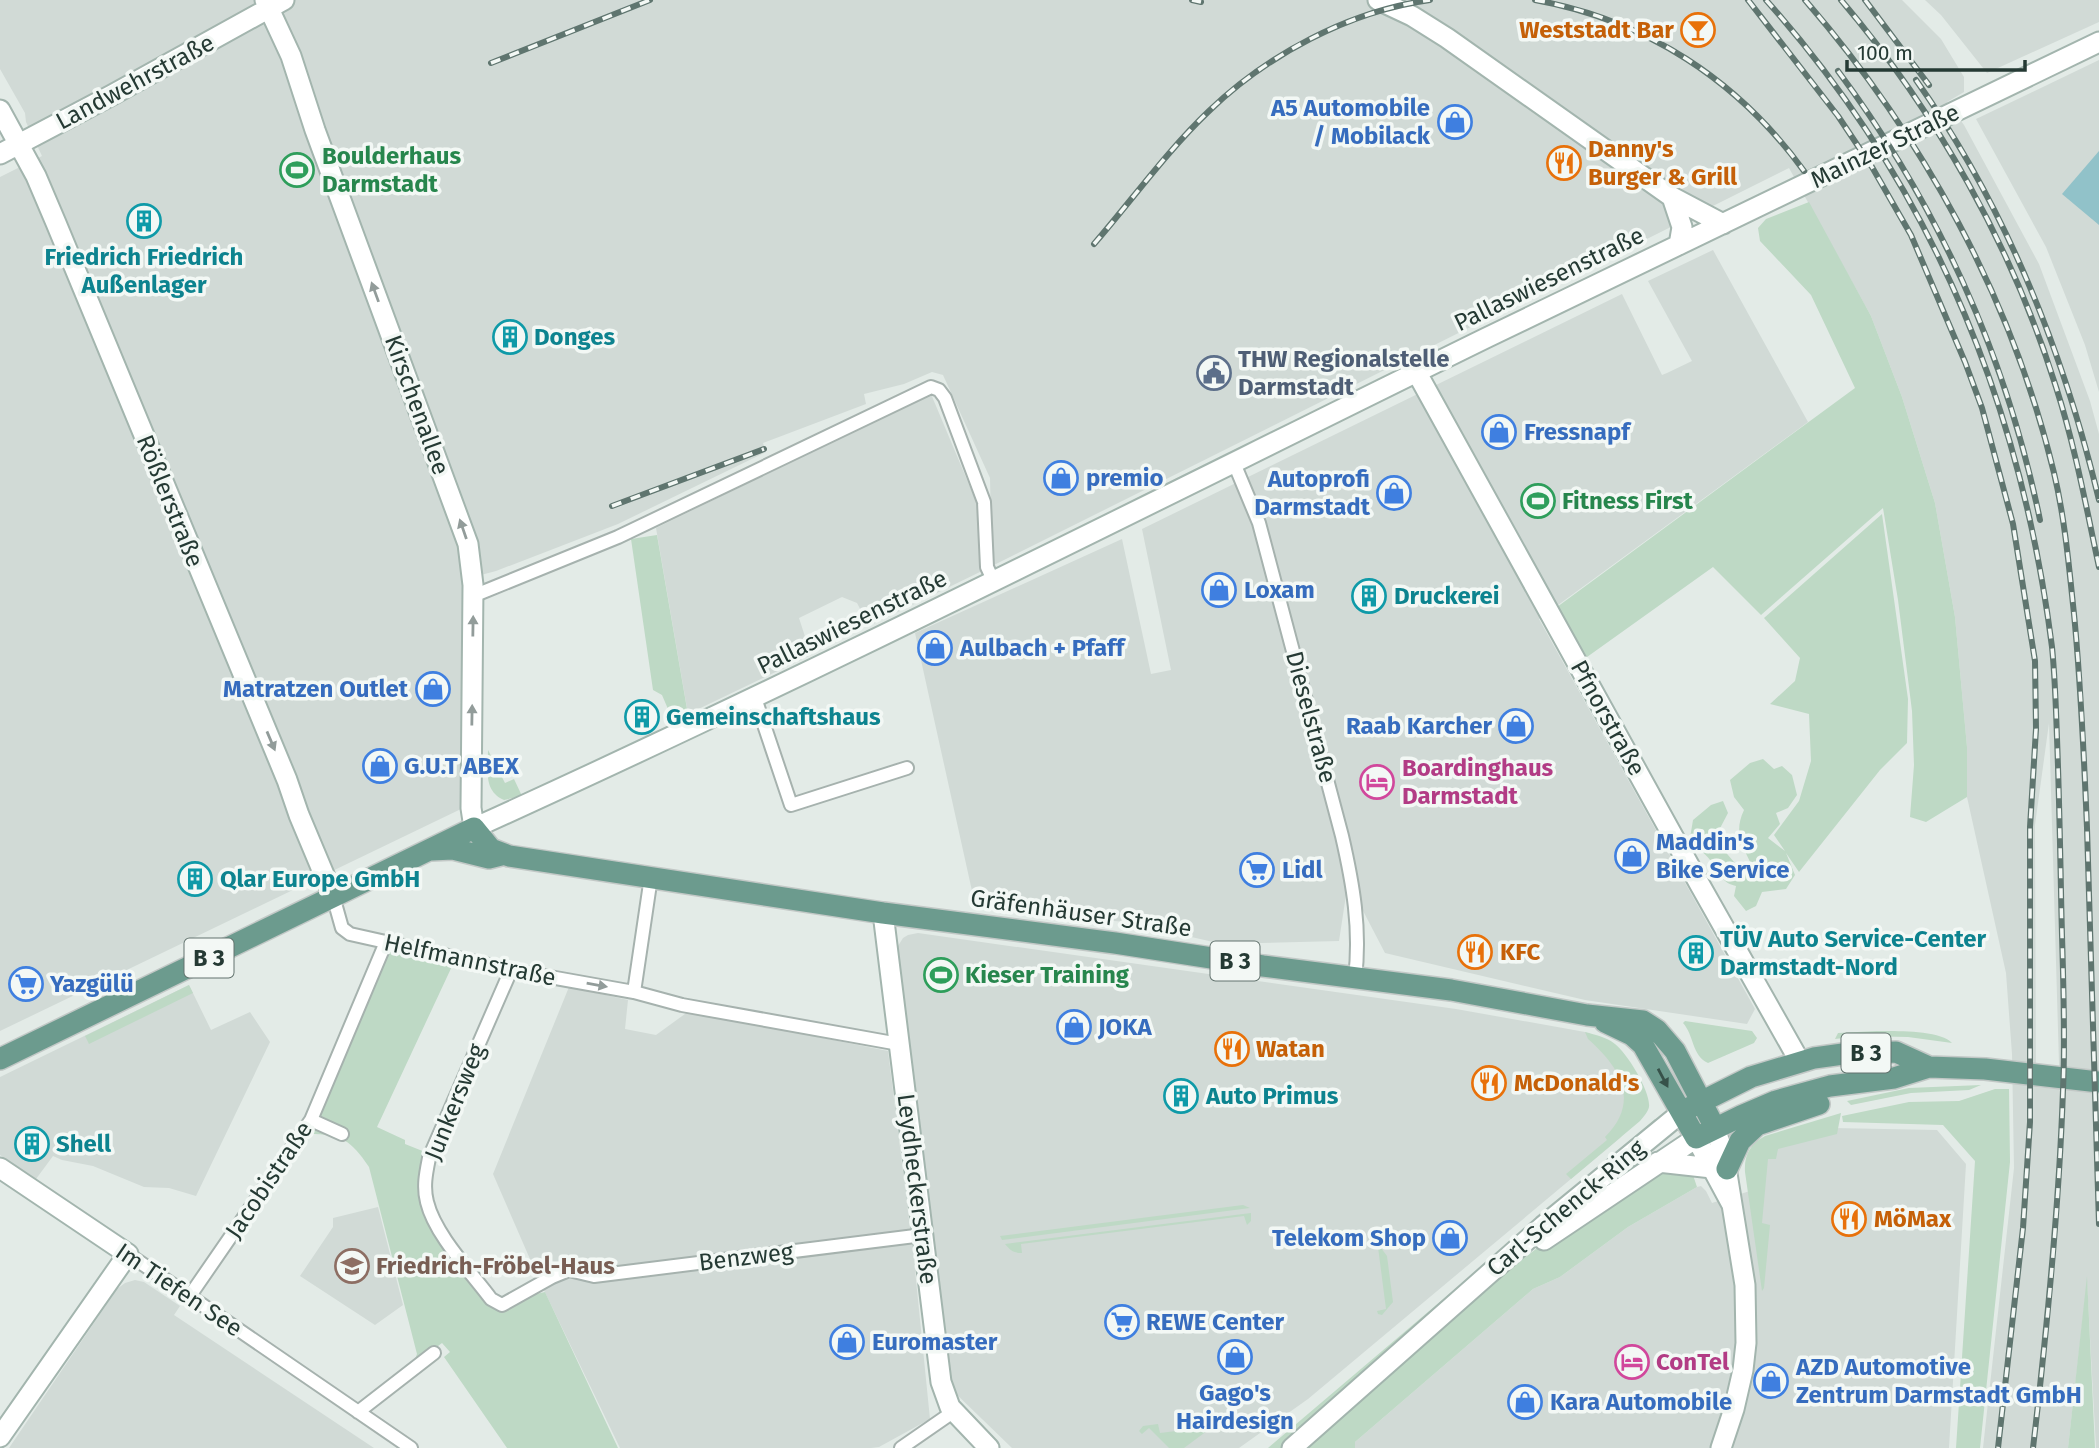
<svg xmlns="http://www.w3.org/2000/svg" width="2099" height="1448" font-family="'Fira Sans',sans-serif">
<rect width="100%" height="100%" fill="#e3ebe7"/>
<!-- built -->
<path fill="#d1dad6" fill-rule="evenodd" d="M 0,0 L 1902,0 L 1941,39 L 1964,77 L 1964,92 L 1947,102 L 1964,125 L 2039,264 L 2090,401 L 2099,434 L 2099,1448 L 2096,1448 L 2087,1282 L 2068,1448 L 1983,1448 L 2014,1168 L 2012,1054 L 2006,973 L 1967,797 L 1967,747 L 1955,617 L 1935,503 L 1902,397 L 1871,316 L 1789,168 L 992,566 L 990,478 L 943,375 L 932,372 L 904,384 L 864,394 L 866,404 L 763,443 L 766,452 L 618,524 L 496,571 L 462,580 L 461,809 L 0,1031 L 0,177 L 42,156 L 26,122 L 25,113 L 0,69 ZM 2049,723 L 2059,1064 L 2058,1089 L 2036,1087 L 2035,825 Z
M 1925,0 L 2099,0 L 2099,22 L 1987,73 L 1941,15 Z
M 2099,60 L 2099,392 L 2085,345 L 2046,247 L 1976,119 Z
M 1713,250 L 1808,422 L 1539,619 L 1755,1009 L 1747,1024 L 1585,1000 L 1385,953 L 1348,882 L 1339,941 L 1222,944 L 1126,922 L 976,909 L 915,633 L 1122,539 L 1151,674 L 1171,670 L 1142,529 L 1622,294 L 1662,375 L 1667,373 L 1692,361 L 1648,281 Z
M 931,394 L 978,506 L 979,564 L 982,571 L 869,626 L 857,603 L 842,597 L 799,618 L 811,655 L 688,714 L 656,528 Z
M 918,933 L 1456,1009 L 1585,1032 L 1595,1036 L 1626,1070 L 1628,1128 L 1620,1138 L 1308,1399 L 1239,1448 L 1012,1448 L 952,1390 L 897,953 L 898,946 L 903,938 L 908,935 Z
M 189,985 L 211,1030 L 250,1012 L 270,1042 L 196,1196 L 169,1188 L 144,1187 L 93,1166 L 62,1160 L 53,1156 L 36,1179 L 0,1155 L 0,1077 Z
M 569,987 L 628,1000 L 625,1029 L 656,1035 L 689,1011 L 888,1051 L 914,1260 L 930,1419 L 879,1447 L 871,1448 L 620,1448 L 540,1282 L 493,1174 Z
M 1832,1128 L 1937,1130 L 1966,1164 L 1949,1448 L 1355,1448 L 1355,1442 L 1533,1289 L 1560,1277 L 1628,1227 L 1697,1187 L 1701,1186 L 1706,1191 L 1712,1203 L 1753,1190 L 1761,1150 Z
M 378,1207 L 403,1305 L 375,1325 L 300,1276 L 333,1227 L 333,1218 Z
M 135,1280 L 144,1282 L 180,1306 L 174,1315 L 374,1448 L 9,1448 L 117,1289 L 125,1283 Z"/>
<!-- green -->
<path fill="#bed9c5" d="M 1809,202 L 1871,316 L 1902,397 L 1935,503 L 1955,617 L 1967,747 L 1967,797 L 1926,822 L 1910,817 L 1914,765 L 1912,711 L 1898,600 L 1883,508 L 1761,615 L 1713,567 L 1587,657 L 1557,607 L 1855,388 L 1811,295 L 1760,241 L 1758,228 L 1766,219 Z
M 1882,514 L 1908,699 L 1907,743 L 1880,770 L 1799,872 L 1786,853 L 1795,875 L 1786,889 L 1762,892 L 1756,906 L 1746,911 L 1734,896 L 1736,886 C 1722,883 1720,874 1713,864 C 1708,856 1697,847 1690,838 L 1693,820 L 1711,805 L 1723,801 L 1728,813 L 1717,834 L 1722,848 L 1740,869 L 1752,866 C 1743,846 1733,833 1744,810 L 1734,797 L 1730,780 L 1750,763 L 1763,759 L 1774,769 L 1782,766 L 1792,775 L 1797,795 L 1788,808 L 1776,813 L 1780,824 L 1768,838 L 1785,851 L 1774,835 L 1799,801 L 1811,761 L 1809,714 L 1770,704 L 1795,681 L 1800,658 L 1764,618 Z
M 657,535 L 687,709 L 671,716 L 662,695 L 653,690 L 631,539 Z
M 488,750 L 505,783 L 514,779 L 522,796 L 504,800 C 483,791 488,769 488,750 Z
M 387,949 L 454,962 L 377,1127 L 405,1140 L 405,1144 L 425,1152 L 421,1167 L 421,1187 L 424,1209 L 498,1308 L 527,1296 L 545,1292 L 618,1448 L 507,1448 L 444,1357 L 450,1352 L 442,1343 L 413,1365 L 417,1354 L 369,1167 C 351,1140 341,1134 309,1134 Z
M 189,985 L 193,993 L 89,1044 L 85,1036 Z
M 1685,1021 L 1752,1031 L 1757,1038 L 1754,1043 L 1708,1063 C 1692,1056 1694,1035 1683,1023 Z
M 1877,1031 C 1895,1031 1941,1030 1952,1043 L 1908,1037 L 1860,1036 L 1835,1039 L 1838,1033 Z
M 1585,1032 C 1596,1035 1606,1037 1615,1044 C 1627,1053 1651,1092 1649,1107 C 1648,1112 1644,1116 1640,1121 L 1571,1179 L 1566,1174 L 1607,1140 L 1605,1137 C 1641,1101 1620,1067 1588,1039 Z
M 1981,1085 L 1969,1090 L 1911,1093 L 1851,1105 L 1847,1101 L 1909,1088 Z
M 1995,1089 L 2009,1089 L 2010,1162 L 1980,1448 L 1956,1448 L 1975,1161 L 1943,1125 L 1843,1122 L 1842,1116 L 1909,1102 L 1959,1101 Z
M 1841,1113 L 1837,1134 L 1778,1149 L 1776,1159 L 1768,1159 L 1762,1223 L 1770,1225 L 1764,1288 L 1762,1291 L 1745,1172 C 1744,1155 1750,1144 1765,1136 Z
M 1655,1119 L 1659,1121 L 1362,1376 L 1282,1448 L 1268,1448 Z
M 1660,1169 L 1693,1175 L 1697,1187 L 1628,1227 L 1560,1277 L 1533,1289 L 1355,1442 L 1355,1448 L 1301,1448 L 1488,1286 L 1541,1245 Z
M 1243,1205 L 1250,1208 L 1002,1240 L 1000,1236 Z
M 1251,1213 L 1251,1221 L 1247,1225 L 1244,1216 L 1021,1244 L 1022,1253 C 1013,1253 1010,1250 1005,1244 Z
M 1369,1236 L 1372,1236 L 1387,1256 L 1393,1302 L 1382,1315 L 1378,1314 L 1377,1311 L 1386,1309 L 1378,1247 L 1369,1247 Z
M 2087,1276 L 2095,1448 L 2068,1448 Z
M 1223,1416 L 1223,1419 L 1184,1448 L 1169,1448 L 1149,1428 L 1142,1434 L 1139,1431 L 1143,1426 L 1158,1424 L 1160,1433 L 1208,1427 L 1207,1418 Z"/>
<!-- water -->
<path fill="#91c2c9" d="M 2099,151 L 2099,225 L 2062,194 Z"/>
<g fill="none" stroke-linecap="round" stroke-linejoin="round">
<!-- street casing -->
<g stroke="#a6b2ae" stroke-width="16">
<path id="street" d="M 1234,463 L 1259,523 L 1342,836 C 1353,884 1361,929 1355,978
M 473,596 L 618,537 L 931,387 L 939,390 L 945,398 L 984,502 L 987,567 L 994,582
M 755,698 L 791,805 L 907,768
M 333,896 L 342,928 L 350,934 L 511,970 L 634,992 L 682,1005 L 899,1044
M 511,970 L 429,1158 C 426,1173 423,1187 427,1202 C 435,1235 471,1272 491,1299 L 502,1305 L 552,1277 L 569,1270 L 594,1276 L 923,1235
M 634,992 L 651,877
M 311,1120 L 342,1134
M 128,1254 L 411,1448
M 189,1297 L 311,1120 L 386,942
M 358,1412 L 434,1353
M 901,1448 L 953,1412"/>
</g>
<!-- secondary casing -->
<g stroke="#a3b5ae" stroke-width="23">
<path id="secondary" d="M 265,0 L 291,56 L 315,130 L 468,544 L 473,585 L 471,808 L 474,828 C 816,673 1150,503 1486,338 C 1690,238 1895,141 2099,42
M 1378,0 L 1412,16 L 1447,38 L 1672,197 L 1723,224
M 0,110 L 36,176 L 56,223 L 287,780 L 299,815 L 333,896
M 0,154 L 112,95 L 284,0
M 1672,197 L 1682,227 L 1679,245
M 1417,373 L 1700,885 L 1800,1062
M 883,913 L 941,1382 L 950,1407 L 989,1448
M 1715,1128 L 1724,1155 L 1745,1285 L 1746,1343 L 1743,1370 L 1734,1409 L 1721,1448
M 1658,1162 L 1712,1168
M 0,1168 L 128,1254 L 0,1437
M 1544,1240 L 1696,1138 L 1731,1203
M 1292,1448 L 1543,1226 L 1681,1113"/>
</g>
<!-- primary casing -->
<g stroke="#c2c8c6" stroke-width="24">
<path id="primary" d="M 431,850 L 453,849 L 489,858 L 501,855
M 1605,1022 L 1632,1035 L 1643,1045 L 1696,1138 L 1741,1116 L 1776,1101 L 1830,1086 L 1894,1078 L 1929,1067 L 1985,1069 L 2099,1082
M 0,1059 L 474,828 L 491,849 L 509,856 L 883,913 L 1115,943 L 1263,966 L 1451,990 L 1587,1015 L 1643,1021 L 1657,1030 L 1675,1051 L 1715,1128
M 1689,1108 L 1751,1077 L 1814,1058 L 1843,1054 L 1896,1052 L 1929,1067
M 1727,1169 L 1740,1141 L 1757,1125 L 1819,1104"/>
</g>
<!-- street -->
<use href="#street" stroke="#fff" stroke-width="12"/>
<!-- secondary -->
<use href="#secondary" stroke="#fff" stroke-width="19"/>
<!-- primary -->
<use href="#primary" stroke="#6c9b8e" stroke-width="21"/>
<!-- rail casing -->
<g stroke="#5f756f" stroke-width="6">
<path id="rail" d="M 1192,0 L 1201,2
M 1535,0 C 1646,20 1738,80 1804,171
M 1748,0 L 1838,116 L 1872,167 L 1911,235 L 1965,362 L 1982,408 L 2013,524 L 2035,661 L 2036,729 L 2030,827 L 2030,1122 L 2023,1228 L 1998,1448
M 1766,0 C 1930,184 2021,403 2052,647 C 2055,677 2056,708 2057,738 C 2059,789 2060,840 2061,891 C 2062,957 2066,1024 2063,1090 C 2059,1210 2047,1329 2033,1448
M 1805,0 C 1922,135 2012,298 2054,473 C 2065,519 2069,567 2074,614 C 2081,686 2084,756 2087,828 C 2091,960 2095,1092 2099,1224
M 1841,0 C 1937,113 2012,246 2056,387 C 2075,446 2086,506 2099,567
M 1865,0 L 1929,85
M 491,63 L 650,0
M 1838,71 C 1939,207 2006,355 2040,520
M 1916,80 C 2005,206 2063,350 2099,500
M 1094,244 C 1132,200 1167,151 1209,111 C 1267,55 1349,11 1430,0
M 612,506 L 764,449"/>
</g>
<!-- rail -->
<use href="#rail" stroke="#f3f8f5" stroke-width="3.5" stroke-dasharray="10" stroke-linecap="butt"/>
</g>
<!-- one-way arrows -->
<defs><path id="oneway-solid" d="M-6-.8H1V-3.2L6.5 0L1 3.2V.8H-6Z" transform="scale(1.75)"/></defs>
<g fill="#929c9a">
<use href="#oneway-solid" transform="translate(375 292) rotate(-110)"/>
<use href="#oneway-solid" transform="translate(463 529) rotate(-109)"/>
<use href="#oneway-solid" transform="translate(473 626) rotate(-89)"/>
<use href="#oneway-solid" transform="translate(472 715) rotate(-89)"/>
<use href="#oneway-solid" transform="translate(271 741) rotate(67)"/>
<use href="#oneway-solid" transform="translate(597 985) rotate(10)"/>
</g>
<use fill="#37524a" href="#oneway-solid" transform="translate(1663 1078) rotate(62)"/>
<!-- icons -->
<defs>
<g id="bar-ring" transform="scale(1.75)"><circle r="9.5" fill="#f3f8f5" stroke="#e8710a" stroke-width="1.5"/><path d="M-6-5H6L.8 .8V4.5H3.5V6h-7V4.5H-.8V.8Z" fill="#e8710a"/></g>
<g id="shop-ring" transform="scale(1.75)"><circle r="9.5" fill="#f3f8f5" stroke="#3f7fe0" stroke-width="1.5"/><path d="M-5-2.5h2.3a2.7 3.5 0 0 1 5.4 0H5L5.5 6h-11ZM-1.5-2.5h3a1.5 2.3 0 0 0-3 0Z" fill="#3f7fe0"/></g>
<g id="restaurant-ring" transform="scale(1.75)"><circle r="9.5" fill="#f3f8f5" stroke="#e8710a" stroke-width="1.5"/><path d="M-5-6h1v4h1v-4h1v4h1v-4h1v5L-1.5 .5V6h-2V.5L-5-1ZM5-6V6H3V1.5H1.5Q1.5-4 5-6Z" fill="#e8710a"/></g>
<g id="stadium-ring" transform="scale(1.75)"><circle r="9.5" fill="#f3f8f5" stroke="#2e9e5b" stroke-width="1.5"/><path d="M0-5a6.5 5 0 1 0 0 10a6.5 5 0 1 0 0-10ZM-3.5-1.8h7v3.6h-7Z" fill="#2e9e5b"/></g>
<g id="building-ring" transform="scale(1.75)"><circle r="9.5" fill="#f3f8f5" stroke="#0f9aa8" stroke-width="1.5"/><path d="M-4-6H4V6H1V3H-1V6H-4ZM-2.5-4.3h1.7v1.8h-1.7ZM.8-4.3h1.7v1.8H.8ZM-2.5-1h1.7V.8h-1.7ZM.8-1h1.7V.8H.8Z" fill="#0f9aa8"/></g>
<g id="civic-ring" transform="scale(1.75)"><circle r="9.5" fill="#f3f8f5" stroke="#5c6f8a" stroke-width="1.5"/><path d="M-.6-6.5H3V-4.5H.6V-3L4-1V1h2V6H-6V1h2V-1L-.6-3ZM-1.2 2.5V6h2.4V2.5Z" fill="#5c6f8a"/></g>
<g id="hotel-ring" transform="scale(1.75)"><circle r="9.5" fill="#f3f8f5" stroke="#d1479c" stroke-width="1.5"/><path d="M-6-4.5h1.5V1H6V5H4.5V3h-9V5H-6ZM-4 0a1.8 1.8 0 1 1 3.6 0ZM.5 0V-2.5h3Q6-2.5 6 0Z" fill="#d1479c"/></g>
<g id="supermarket-ring" transform="scale(1.75)"><circle r="9.5" fill="#f3f8f5" stroke="#3f7fe0" stroke-width="1.5"/><path d="M-6-5.5h2.5l.6 2H6L4.5 2H-2.5L-4.4-4H-6ZM-1.5 3.2a1.3 1.3 0 1 0 .1 0ZM3 3.2a1.3 1.3 0 1 0 .1 0Z" fill="#3f7fe0"/></g>
<g id="school-ring" transform="scale(1.75)"><circle r="9.5" fill="#f3f8f5" stroke="#8d6e63" stroke-width="1.5"/><path d="M0-5L7-2L0 1L-7-2ZM-4 1L0 2.5L4 1V4Q0 6-4 4Z" fill="#8d6e63"/></g>
</defs>
<g fill-rule="evenodd">
<use href="#bar-ring" x="1698" y="30"/>
<use href="#shop-ring" x="1455" y="122"/>
<use href="#restaurant-ring" x="1564" y="163"/>
<use href="#stadium-ring" x="297" y="170"/>
<use href="#building-ring" x="144" y="221"/>
<use href="#building-ring" x="510" y="337"/>
<use href="#civic-ring" x="1214" y="373"/>
<use href="#shop-ring" x="1499" y="432"/>
<use href="#shop-ring" x="1061" y="478"/>
<use href="#shop-ring" x="1394" y="493"/>
<use href="#stadium-ring" x="1538" y="501"/>
<use href="#shop-ring" x="1219" y="590"/>
<use href="#building-ring" x="1369" y="596"/>
<use href="#shop-ring" x="935" y="648"/>
<use href="#shop-ring" x="433" y="689"/>
<use href="#building-ring" x="642" y="717"/>
<use href="#shop-ring" x="1516" y="726"/>
<use href="#shop-ring" x="380" y="766"/>
<use href="#hotel-ring" x="1377" y="782"/>
<use href="#shop-ring" x="1632" y="856"/>
<use href="#supermarket-ring" x="1257" y="870"/>
<use href="#building-ring" x="195" y="879"/>
<use href="#restaurant-ring" x="1475" y="952"/>
<use href="#building-ring" x="1696" y="953"/>
<use href="#stadium-ring" x="941" y="975"/>
<use href="#supermarket-ring" x="26" y="984"/>
<use href="#shop-ring" x="1074" y="1027"/>
<use href="#restaurant-ring" x="1232" y="1049"/>
<use href="#restaurant-ring" x="1489" y="1083"/>
<use href="#building-ring" x="1181" y="1096"/>
<use href="#building-ring" x="32" y="1144"/>
<use href="#restaurant-ring" x="1849" y="1219"/>
<use href="#shop-ring" x="1450" y="1238"/>
<use href="#school-ring" x="352" y="1266"/>
<use href="#supermarket-ring" x="1122" y="1322"/>
<use href="#shop-ring" x="847" y="1342"/>
<use href="#shop-ring" x="1235" y="1357"/>
<use href="#hotel-ring" x="1632" y="1362"/>
<use href="#shop-ring" x="1771" y="1381"/>
<use href="#shop-ring" x="1525" y="1402"/>
</g>
<g text-anchor="middle" dominant-baseline="central" stroke-width="7" stroke-linejoin="round" paint-order="stroke">
<!-- shield labels -->
<g fill="#f3f8f5" stroke="#63736e" stroke-width="2">
<rect x="184.5" y="938.5" width="49" height="39" rx="5"/>
<rect x="1210.5" y="941.5" width="49" height="39" rx="5"/>
<rect x="1841.5" y="1033.5" width="49" height="39" rx="5"/>
</g>
<g font-size="23" font-weight="bold" fill="#253a34">
<text x="209" y="958">B 3</text>
<text x="1235" y="961">B 3</text>
<text x="1866" y="1053">B 3</text>
</g>
<!-- food labels -->
<g font-size="24" font-weight="bold" fill="#c56008" stroke="#f3f8f5" text-anchor="start">
<text x="1674" y="30" text-anchor="end">Weststadt Bar</text>
<text x="1588" y="149">Danny's<tspan x="1588" dy="28">Burger &amp; Grill</tspan></text>
<text x="1500" y="952">KFC</text>
<text x="1256" y="1049">Watan</text>
<text x="1514" y="1083">McDonald's</text>
<text x="1874" y="1219">MöMax</text>
</g>
<!-- street labels -->
<g font-size="24" fill="#253a34" stroke="#f3f8f5">
<text transform="translate(135 82) rotate(-28)">Landwehrstraße</text>
<text transform="translate(1885 146) rotate(-26)">Mainzer Straße</text>
<text transform="translate(1549 279) rotate(-26)">Pallaswiesenstraße</text>
<text transform="translate(417 405) rotate(70)">Kirschenallee</text>
<text transform="translate(170 501) rotate(68)">Rößlerstraße</text>
<text transform="translate(852 622) rotate(-26)">Pallaswiesenstraße</text>
<text transform="translate(1311 717) rotate(75)">Dieselstraße</text>
<text transform="translate(1608 718) rotate(61)">Pfnorstraße</text>
<text transform="translate(1081 913) rotate(8)">Gräfenhäuser Straße</text>
<text transform="translate(470 960) rotate(12)">Helfmannstraße</text>
<text transform="translate(455 1102) rotate(-68)">Junkersweg</text>
<text transform="translate(269 1180) rotate(-56)">Jacobistraße</text>
<text transform="translate(917 1189) rotate(83)">Leydheckerstraße</text>
<text transform="translate(1566 1208) rotate(-40)">Carl-Schenck-Ring</text>
<text transform="translate(746 1257) rotate(-7)">Benzweg</text>
<text transform="translate(179 1290) rotate(34)">Im Tiefen See</text>
</g>
<!-- shop labels -->
<g font-size="24" font-weight="bold" fill="#366cbe" stroke="#f3f8f5" text-anchor="start">
<text x="1430" y="108" text-anchor="end">A5 Automobile<tspan x="1430" dy="28">/ Mobilack</tspan></text>
<text x="1524" y="432">Fressnapf</text>
<text x="1086" y="478">premio</text>
<text x="1370" y="479" text-anchor="end">Autoprofi<tspan x="1370" dy="28">Darmstadt</tspan></text>
<text x="1244" y="590">Loxam</text>
<text x="960" y="648">Aulbach + Pfaff</text>
<text x="408" y="689" text-anchor="end">Matratzen Outlet</text>
<text x="1492" y="726" text-anchor="end">Raab Karcher</text>
<text x="404" y="766">G.U.T ABEX</text>
<text x="1656" y="842">Maddin's<tspan x="1656" dy="28">Bike Service</tspan></text>
<text x="1282" y="870">Lidl</text>
<text x="50" y="984">Yazgülü</text>
<text x="1098" y="1027">JOKA</text>
<text x="1426" y="1238" text-anchor="end">Telekom Shop</text>
<text x="1146" y="1322">REWE Center</text>
<text x="872" y="1342">Euromaster</text>
<text x="1796" y="1367">AZD Automotive<tspan x="1796" dy="28">Zentrum Darmstadt GmbH</tspan></text>
<text x="1235" y="1393" text-anchor="middle">Gago's<tspan x="1235" dy="28">Hairdesign</tspan></text>
<text x="1550" y="1402">Kara Automobile</text>
</g>
<!-- leisure labels -->
<g font-size="24" font-weight="bold" fill="#27864d" stroke="#f3f8f5" text-anchor="start">
<text x="322" y="156">Boulderhaus<tspan x="322" dy="28">Darmstadt</tspan></text>
<text x="1562" y="501">Fitness First</text>
<text x="965" y="975">Kieser Training</text>
</g>
<!-- culture labels -->
<g font-size="24" font-weight="bold" fill="#0d838f" stroke="#f3f8f5" text-anchor="start">
<text x="144" y="257" text-anchor="middle">Friedrich Friedrich<tspan x="144" dy="28">Außenlager</tspan></text>
<text x="534" y="337">Donges</text>
<text x="1394" y="596">Druckerei</text>
<text x="666" y="717">Gemeinschaftshaus</text>
<text x="220" y="879">Qlar Europe GmbH</text>
<text x="1720" y="939">TÜV Auto Service-Center<tspan x="1720" dy="28">Darmstadt-Nord</tspan></text>
<text x="1206" y="1096">Auto Primus</text>
<text x="56" y="1144">Shell</text>
</g>
<!-- service labels -->
<g font-size="24" font-weight="bold" fill="#4e5e75" stroke="#f3f8f5" text-anchor="start">
<text x="1238" y="359">THW Regionalstelle<tspan x="1238" dy="28">Darmstadt</tspan></text>
</g>
<!-- hotel labels -->
<g font-size="24" font-weight="bold" fill="#b23c85" stroke="#f3f8f5" text-anchor="start">
<text x="1402" y="768">Boardinghaus<tspan x="1402" dy="28">Darmstadt</tspan></text>
<text x="1656" y="1362">ConTel</text>
</g>
<!-- education labels -->
<g font-size="24" font-weight="bold" fill="#785e54" stroke="#f3f8f5" text-anchor="start">
<text x="376" y="1266">Friedrich-Fröbel-Haus</text>
</g>
</g>
<!-- scale -->
<path d="M1847 60v10h178v-10" fill="none" stroke="#253a34" stroke-width="3.5"/>
<text x="1857" y="60" font-size="21" fill="#253a34" stroke="#f3f8f5" stroke-width="5" paint-order="stroke">100 m</text>
</svg>
